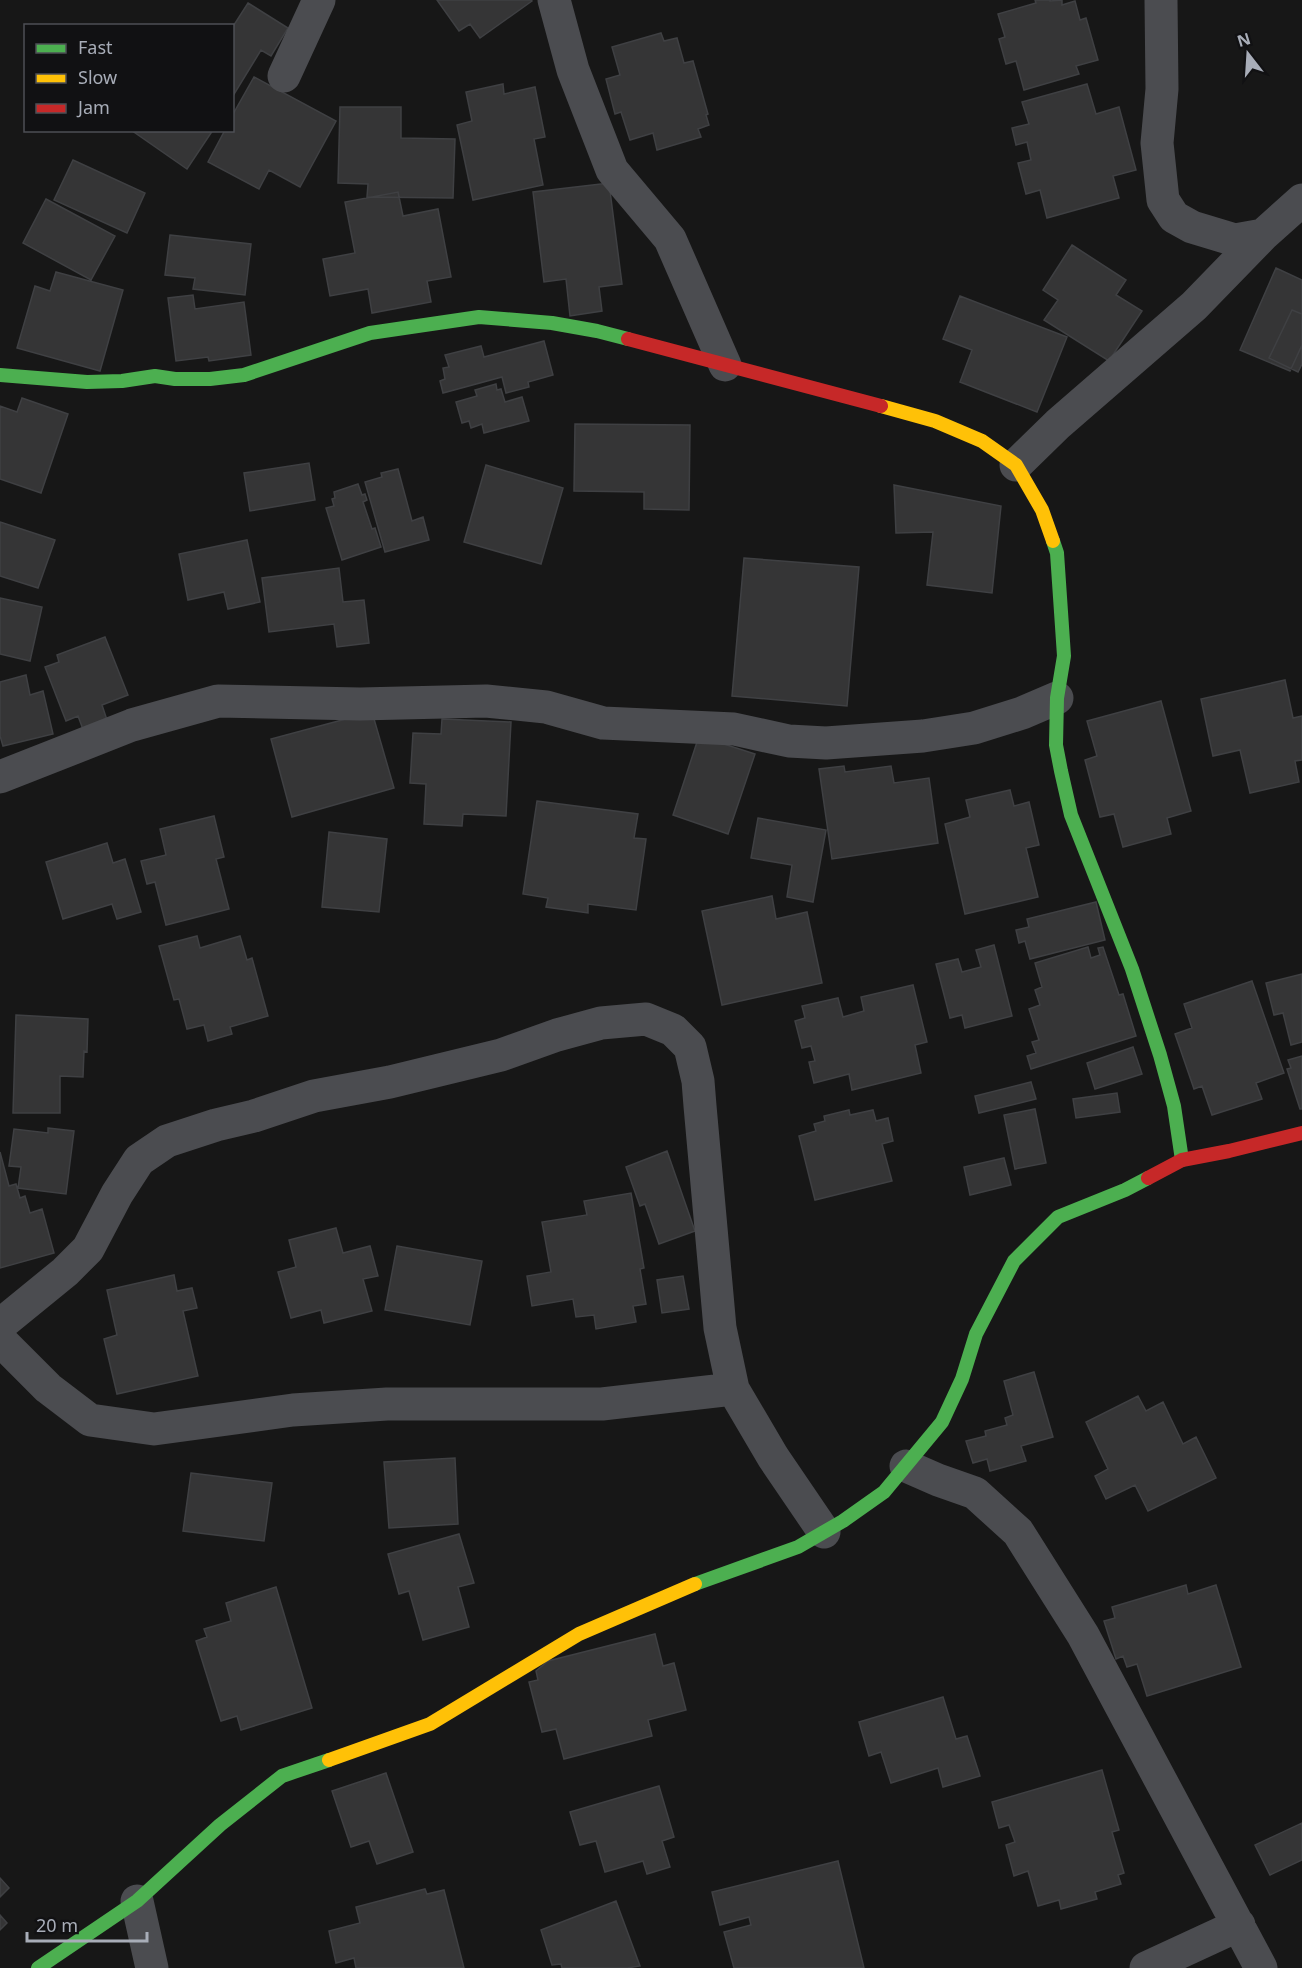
<svg xmlns="http://www.w3.org/2000/svg" width="1302" height="1968" font-family="'Noto Sans',sans-serif">
<rect width="100%" height="100%" fill="#171717"/>
<!-- building -->
<path fill="#353536" stroke="#3f4043" stroke-width="1.5" d="M 437,0 L 531,0 L 532,1 L 480,38 L 470,24 L 459,31 Z
M 1035,0 L 1050,0 L 1050,1 L 1062,0 L 1062,5 L 1075,1 L 1080,20 L 1086,18 L 1098,60 L 1076,66 L 1079,74 L 1024,90 L 1016,61 L 1006,64 L 999,39 L 1005,37 L 998,14 L 1036,3 Z
M 248,3 L 288,28 L 271,56 L 261,50 L 233,96 L 232,28 Z
M 661,33 L 664,41 L 677,38 L 684,63 L 693,61 L 708,114 L 706,115 L 709,125 L 698,129 L 701,137 L 657,150 L 653,133 L 630,140 L 621,112 L 615,114 L 606,79 L 620,75 L 612,47 Z
M 254,77 L 336,121 L 300,187 L 269,170 L 259,189 L 208,162 L 225,130 L 232,130 L 232,116 Z
M 503,84 L 504,94 L 535,87 L 545,137 L 534,139 L 543,185 L 473,200 L 457,125 L 472,121 L 466,92 Z
M 1087,84 L 1096,114 L 1119,107 L 1136,170 L 1113,176 L 1119,198 L 1047,218 L 1040,190 L 1026,194 L 1018,163 L 1031,160 L 1027,142 L 1016,145 L 1012,128 L 1029,124 L 1022,102 Z
M 340,107 L 401,107 L 401,138 L 455,139 L 453,198 L 367,197 L 368,184 L 338,183 Z
M 131,130 L 213,130 L 187,169 Z
M 73,160 L 145,193 L 127,233 L 54,200 Z
M 609,183 L 622,284 L 599,287 L 602,311 L 570,316 L 566,279 L 544,282 L 533,192 Z
M 398,192 L 403,216 L 438,209 L 451,277 L 427,281 L 431,302 L 372,313 L 368,289 L 330,296 L 323,259 L 355,253 L 345,202 Z
M 46,199 L 115,236 L 91,280 L 23,243 Z
M 170,235 L 251,244 L 245,295 L 193,289 L 195,278 L 165,275 Z
M 1072,245 L 1126,280 L 1116,295 L 1142,311 L 1109,361 L 1044,320 L 1058,300 L 1043,290 Z
M 1276,268 L 1302,280 L 1302,345 L 1290,371 L 1240,350 Z
M 56,272 L 123,290 L 100,371 L 17,348 L 35,286 L 50,291 Z
M 193,295 L 195,309 L 244,302 L 251,355 L 209,361 L 208,357 L 176,361 L 168,298 Z
M 960,296 L 1067,337 L 1037,412 L 960,382 L 972,350 L 943,339 Z
M 1292,310 L 1302,314 L 1302,364 L 1298,372 L 1269,358 Z
M 544,341 L 553,375 L 528,382 L 529,387 L 506,393 L 502,377 L 443,393 L 440,381 L 445,379 L 443,368 L 449,367 L 445,355 L 481,346 L 484,357 Z
M 496,384 L 497,390 L 501,389 L 505,402 L 522,397 L 529,421 L 484,433 L 482,424 L 471,428 L 469,421 L 462,423 L 456,402 L 477,396 L 475,390 Z
M 22,398 L 68,414 L 41,493 L 0,479 L 0,406 L 17,412 Z
M 575,424 L 690,425 L 689,510 L 644,509 L 644,492 L 574,491 Z
M 309,463 L 315,500 L 250,511 L 244,473 Z
M 486,465 L 563,488 L 541,564 L 464,542 Z
M 398,469 L 412,521 L 423,517 L 429,540 L 385,552 L 365,482 L 382,477 L 381,473 Z
M 358,484 L 362,495 L 365,494 L 367,500 L 363,502 L 372,529 L 375,528 L 381,547 L 342,560 L 326,508 L 334,506 L 332,499 L 335,498 L 334,492 Z
M 894,485 L 1001,506 L 992,593 L 927,585 L 933,532 L 896,533 Z
M 0,522 L 55,540 L 38,588 L 0,576 Z
M 247,540 L 260,602 L 228,609 L 224,592 L 188,600 L 179,554 Z
M 744,558 L 859,567 L 847,706 L 732,696 Z
M 339,568 L 343,602 L 364,600 L 369,643 L 337,647 L 334,624 L 269,632 L 262,578 Z
M 0,598 L 42,607 L 30,661 L 0,654 Z
M 105,637 L 128,695 L 102,705 L 108,723 L 84,732 L 78,716 L 66,721 L 45,667 L 59,662 L 57,655 Z
M 26,675 L 30,695 L 43,691 L 53,734 L 3,746 L 0,736 L 0,682 Z
M 1285,680 L 1293,718 L 1302,716 L 1302,760 L 1295,761 L 1299,782 L 1250,793 L 1240,750 L 1213,756 L 1201,699 Z
M 1161,701 L 1191,811 L 1167,818 L 1171,834 L 1123,847 L 1114,814 L 1100,817 L 1085,760 L 1097,756 L 1087,721 Z
M 372,712 L 394,788 L 292,817 L 271,739 Z
M 442,719 L 511,722 L 506,816 L 463,814 L 462,826 L 424,824 L 426,784 L 410,783 L 413,733 L 441,734 Z
M 699,736 L 755,754 L 728,834 L 673,815 Z
M 844,766 L 845,772 L 891,766 L 894,783 L 929,778 L 938,843 L 832,859 L 819,769 Z
M 1010,790 L 1014,806 L 1029,802 L 1039,845 L 1026,848 L 1038,897 L 965,914 L 945,824 L 970,817 L 966,800 Z
M 537,801 L 638,814 L 634,838 L 646,839 L 636,910 L 588,904 L 588,913 L 546,907 L 548,898 L 523,894 Z
M 214,816 L 224,857 L 216,859 L 229,909 L 166,925 L 155,882 L 147,884 L 141,861 L 166,855 L 160,829 Z
M 758,818 L 826,830 L 813,902 L 787,897 L 792,865 L 751,858 Z
M 329,832 L 387,839 L 379,912 L 322,907 Z
M 107,843 L 113,863 L 125,859 L 141,912 L 117,919 L 112,904 L 63,919 L 46,862 Z
M 772,896 L 776,919 L 807,912 L 822,983 L 722,1005 L 702,911 Z
M 1096,902 L 1105,940 L 1030,959 L 1025,941 L 1019,943 L 1016,930 L 1029,927 L 1027,919 Z
M 197,936 L 200,948 L 240,936 L 247,960 L 252,958 L 268,1016 L 230,1027 L 232,1034 L 208,1041 L 204,1025 L 187,1029 L 179,999 L 174,1000 L 159,946 Z
M 994,945 L 1012,1016 L 965,1028 L 962,1015 L 950,1018 L 936,964 L 958,959 L 962,972 L 981,967 L 976,950 Z
M 1088,947 L 1091,958 L 1100,955 L 1098,948 L 1103,947 L 1119,995 L 1123,994 L 1136,1036 L 1031,1069 L 1027,1056 L 1036,1053 L 1032,1042 L 1039,1040 L 1029,1009 L 1040,1005 L 1035,990 L 1042,987 L 1035,963 Z
M 1302,974 L 1302,1042 L 1291,1045 L 1283,1013 L 1274,1015 L 1266,983 Z
M 1252,981 L 1284,1073 L 1256,1083 L 1262,1099 L 1212,1115 L 1202,1086 L 1194,1089 L 1175,1034 L 1192,1028 L 1184,1004 Z
M 913,985 L 927,1042 L 915,1045 L 921,1073 L 852,1090 L 849,1074 L 814,1083 L 809,1062 L 815,1061 L 811,1046 L 802,1048 L 795,1021 L 805,1018 L 802,1006 L 838,998 L 843,1017 L 864,1011 L 861,997 Z
M 16,1015 L 88,1019 L 87,1052 L 84,1051 L 83,1077 L 60,1076 L 60,1113 L 13,1113 Z
M 1133,1047 L 1142,1074 L 1095,1089 L 1087,1063 Z
M 1302,1056 L 1302,1109 L 1300,1109 L 1287,1069 L 1291,1068 L 1288,1060 Z
M 1031,1082 L 1036,1099 L 979,1113 L 975,1096 Z
M 1117,1093 L 1120,1112 L 1076,1118 L 1073,1099 Z
M 1035,1109 L 1046,1163 L 1015,1169 L 1004,1115 Z
M 849,1110 L 850,1115 L 873,1110 L 876,1121 L 888,1118 L 893,1141 L 882,1144 L 892,1181 L 815,1200 L 799,1136 L 816,1131 L 814,1124 L 825,1121 L 824,1116 Z
M 48,1128 L 74,1131 L 66,1194 L 18,1188 L 21,1167 L 9,1166 L 14,1129 L 48,1133 Z
M 667,1151 L 695,1231 L 659,1244 L 645,1204 L 640,1206 L 626,1167 Z
M 0,1152 L 9,1186 L 16,1184 L 20,1198 L 25,1196 L 30,1213 L 42,1209 L 54,1253 L 0,1268 Z
M 1004,1158 L 1011,1185 L 970,1195 L 964,1167 Z
M 631,1193 L 644,1268 L 640,1269 L 646,1304 L 633,1306 L 636,1322 L 596,1329 L 594,1315 L 576,1317 L 573,1299 L 532,1306 L 527,1276 L 551,1272 L 542,1222 L 587,1215 L 584,1201 Z
M 336,1228 L 343,1253 L 370,1246 L 378,1276 L 363,1279 L 372,1311 L 324,1323 L 321,1310 L 291,1318 L 278,1272 L 296,1267 L 289,1240 Z
M 397,1246 L 482,1261 L 470,1325 L 385,1310 Z
M 174,1275 L 177,1291 L 192,1288 L 197,1308 L 183,1311 L 198,1376 L 117,1394 L 104,1339 L 117,1335 L 107,1290 Z
M 683,1276 L 689,1309 L 662,1313 L 657,1280 Z
M 1034,1372 L 1053,1437 L 1021,1446 L 1026,1461 L 990,1471 L 987,1459 L 973,1463 L 966,1441 L 986,1436 L 985,1431 L 1007,1425 L 1005,1418 L 1013,1415 L 1004,1381 Z
M 1138,1396 L 1146,1411 L 1163,1402 L 1183,1444 L 1196,1437 L 1216,1478 L 1148,1511 L 1135,1485 L 1106,1499 L 1095,1476 L 1108,1469 L 1086,1422 Z
M 455,1458 L 458,1524 L 389,1528 L 384,1462 Z
M 191,1473 L 272,1483 L 264,1541 L 183,1531 Z
M 459,1534 L 474,1583 L 458,1587 L 469,1627 L 423,1640 L 409,1591 L 399,1594 L 388,1554 Z
M 1186,1585 L 1188,1594 L 1216,1585 L 1241,1667 L 1147,1696 L 1137,1664 L 1127,1667 L 1123,1656 L 1116,1659 L 1104,1621 L 1115,1618 L 1112,1607 Z
M 276,1587 L 312,1708 L 241,1730 L 237,1716 L 221,1721 L 196,1641 L 207,1637 L 204,1629 L 231,1621 L 226,1603 Z
M 655,1634 L 663,1666 L 674,1663 L 686,1710 L 648,1720 L 652,1736 L 564,1759 L 556,1729 L 542,1732 L 529,1682 L 538,1680 L 536,1671 L 548,1661 Z
M 943,1697 L 956,1739 L 967,1736 L 980,1776 L 943,1787 L 938,1768 L 891,1783 L 881,1752 L 869,1756 L 859,1722 Z
M 1102,1770 L 1119,1830 L 1112,1832 L 1124,1873 L 1118,1875 L 1121,1884 L 1095,1892 L 1097,1899 L 1061,1909 L 1059,1900 L 1038,1906 L 1028,1871 L 1014,1876 L 1006,1845 L 1015,1842 L 1009,1825 L 999,1828 L 992,1802 Z
M 386,1773 L 413,1852 L 377,1864 L 369,1841 L 351,1847 L 332,1791 Z
M 659,1786 L 674,1837 L 662,1841 L 670,1867 L 647,1874 L 643,1861 L 605,1872 L 596,1841 L 580,1845 L 570,1812 Z
M 1302,1823 L 1302,1860 L 1270,1875 L 1255,1845 Z
M 838,1861 L 864,1968 L 734,1968 L 724,1932 L 751,1925 L 749,1917 L 720,1925 L 712,1892 Z
M 0,1878 L 9,1888 L 0,1897 Z
M 425,1889 L 427,1894 L 444,1890 L 464,1968 L 356,1968 L 354,1958 L 336,1963 L 329,1931 L 360,1923 L 356,1907 Z
M 616,1901 L 640,1966 L 627,1968 L 562,1968 L 561,1964 L 552,1965 L 541,1930 Z
M 0,1915 L 7,1923 L 0,1930 Z"/>
<g fill="none" stroke-linecap="round" stroke-linejoin="round">
<!-- street -->
<path stroke="#4b4c50" stroke-width="33" d="M 554,0 L 573,70 L 612,170 L 670,239 L 725,365
M 1161,0 L 1162,89 L 1157,143 L 1163,200 L 1174,217 L 1192,227 L 1235,240 L 1263,235 L 1302,200
M 284,76 L 319,0
M 1016,465 L 1058,424 L 1194,306 L 1263,235
M 0,777 L 132,725 L 218,701 L 360,704 L 486,701 L 546,707 L 603,723 L 734,729 L 789,741 L 826,743 L 923,736 L 974,728 L 1022,713 L 1057,698
M 0,1325 L 65,1272 L 88,1249 L 117,1194 L 139,1160 L 167,1141 L 216,1125 L 254,1116 L 314,1096 L 390,1082 L 501,1055 L 557,1035 L 601,1023 L 646,1019 L 673,1030 L 690,1047 L 698,1081 L 700,1106 L 720,1328 L 733,1389 L 773,1457 L 824,1532
M 0,1340 L 48,1388 L 90,1420 L 154,1429 L 293,1410 L 387,1404 L 602,1404 L 733,1389
M 906,1466 L 938,1480 L 975,1493 L 1018,1532 L 1083,1635 L 1261,1968
M 137,1901 L 152,1968
M 1146,1968 L 1239,1925"/>
<!-- fast -->
<path stroke="#4caf50" stroke-width="14" d="M 0,375 L 87,382 L 122,381 L 155,376 L 175,379 L 210,379 L 244,375 L 370,333 L 479,317 L 552,323 L 597,331 L 628,339
M 1053,541 L 1057,553 L 1064,656 L 1057,698 L 1056,745 L 1061,771 L 1071,815 L 1132,969 L 1160,1055 L 1174,1106 L 1182,1160
M 695,1584 L 798,1547 L 843,1521 L 884,1492 L 942,1422 L 962,1379 L 976,1334 L 1014,1261 L 1058,1217 L 1125,1190 L 1148,1178
M 38,1968 L 137,1901 L 220,1825 L 282,1776 L 329,1760"/>
<!-- slow -->
<path stroke="#ffc107" stroke-width="14" d="M 881,406 L 935,421 L 982,441 L 1016,465 L 1042,510 L 1053,541
M 329,1760 L 430,1724 L 579,1634 L 695,1584"/>
<!-- jam -->
<path stroke="#c62828" stroke-width="14" d="M 628,339 L 881,406
M 1148,1178 L 1182,1160 L 1229,1151 L 1302,1133"/>
</g>
<!-- legend -->
<rect x="24" y="24" width="210" height="108" fill="#111113" stroke="#4d4f55" stroke-width="1.5"/>
<rect x="36" y="44" width="30" height="9" fill="#4caf50" stroke="#4d4f55" stroke-width="1.5"/>
<text x="78" y="54" font-size="18" fill="#a8adb8">Fast</text>
<rect x="36" y="74" width="30" height="9" fill="#ffc107" stroke="#4d4f55" stroke-width="1.5"/>
<text x="78" y="84" font-size="18" fill="#a8adb8">Slow</text>
<rect x="36" y="104" width="30" height="9" fill="#c62828" stroke="#4d4f55" stroke-width="1.5"/>
<text x="78" y="114" font-size="18" fill="#a8adb8">Jam</text>
<!-- north arrow -->
<g transform="translate(1248 54) rotate(343)" stroke="#111113" stroke-width="4.5" paint-order="stroke">
<path d="M0-4.5L10 22L0 15L-10 22Z" fill="#a8adb8"/>
<text y="-9" font-size="16" font-weight="bold" text-anchor="middle" fill="#a8adb8">N</text>
</g>
<!-- scale -->
<path d="M27 1932v9h120v-9" fill="none" stroke="#a8adb8" stroke-width="3"/>
<text x="36" y="1932" font-size="18" fill="#a8adb8" stroke="#111113" stroke-width="4.5" paint-order="stroke">20 m</text>
</svg>
